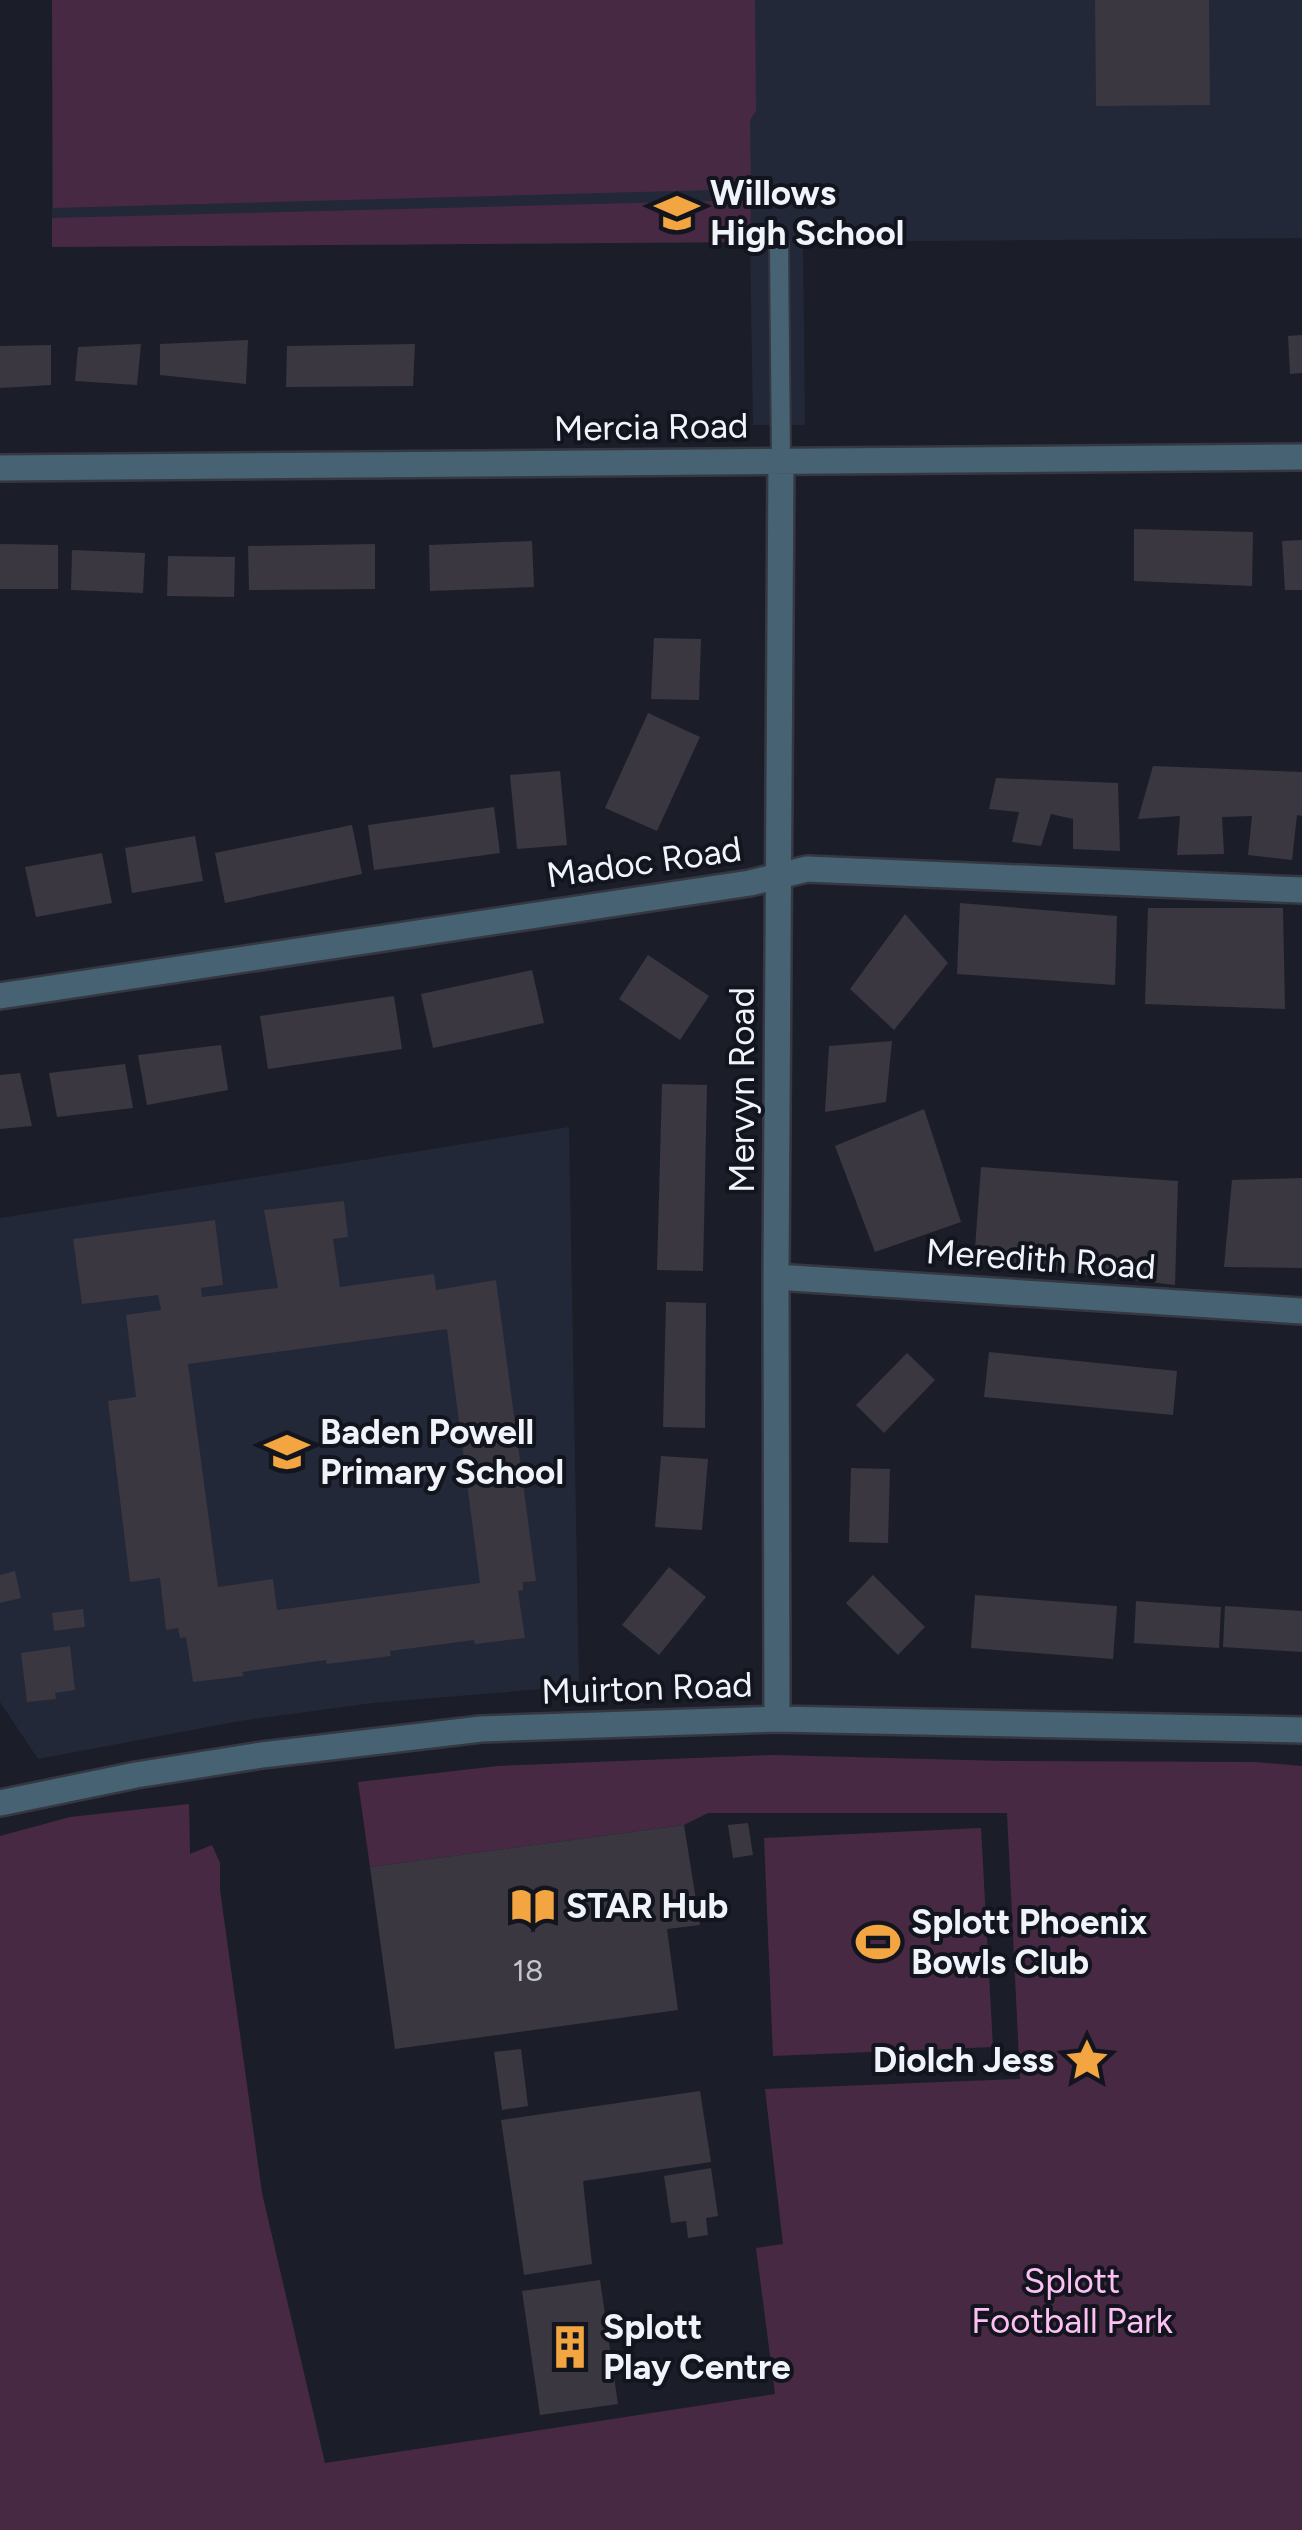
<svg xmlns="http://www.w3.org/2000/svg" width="1302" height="2530" font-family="Figtree,sans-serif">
<rect width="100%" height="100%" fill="#1b1e28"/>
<!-- built -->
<path fill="#222837" d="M 52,0 L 1302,0 L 1302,238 L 803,242 L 805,425 L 753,425 L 750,242 L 52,247 Z
M 569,1127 L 579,1686 L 373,1703 L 240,1721 L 38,1759 L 0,1702 L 0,1218 Z"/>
<!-- green -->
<path fill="#482943" d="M 52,0 L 755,0 L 756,111 L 750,120 L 751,189 L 53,208 Z
M 751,200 L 750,242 L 52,247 L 52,218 Z
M 773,1755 L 1005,1761 L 1254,1762 L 1302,1766 L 1302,2530 L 0,2530 L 0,1836 L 70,1817 L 189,1804 L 190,1854 L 212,1845 L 220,1863 L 220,1890 L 262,2193 L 325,2463 L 775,2394 L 756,2248 L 783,2244 L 765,2089 L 1020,2079 L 1007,1813 L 708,1813 L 684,1825 L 370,1867 L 358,1782 L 498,1766 Z
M 981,1828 L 993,2047 L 773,2056 L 764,1838 Z"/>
<!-- building -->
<path fill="#3a3741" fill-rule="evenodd" d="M 1095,0 L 1209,0 L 1210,105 L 1096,106 Z
M 1302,335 L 1302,373 L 1290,374 L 1288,336 Z
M 248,340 L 246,384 L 160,375 L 160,344 Z
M 141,344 L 137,385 L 75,381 L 78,347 Z
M 415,344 L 413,386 L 286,387 L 287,346 Z
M 51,345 L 51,385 L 0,388 L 0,346 Z
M 1134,529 L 1253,532 L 1252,586 L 1134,581 Z
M 1302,540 L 1302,590 L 1285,590 L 1282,541 Z
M 532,541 L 534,587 L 430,591 L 429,545 Z
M 0,544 L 58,545 L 58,589 L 0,589 Z
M 375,544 L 375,589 L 249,590 L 248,546 Z
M 72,550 L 145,553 L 143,593 L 71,590 Z
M 168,556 L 235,557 L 234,597 L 167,596 Z
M 654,638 L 701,639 L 699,700 L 651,699 Z
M 648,713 L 700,737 L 657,831 L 605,808 Z
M 1153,766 L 1302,772 L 1302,816 L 1297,815 L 1292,860 L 1248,855 L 1252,816 L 1222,817 L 1224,854 L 1177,855 L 1180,816 L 1138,819 Z
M 560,771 L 567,845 L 517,849 L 510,775 Z
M 996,778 L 1118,783 L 1120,851 L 1073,849 L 1073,819 L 1051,814 L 1041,846 L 1012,842 L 1019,812 L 989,809 Z
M 494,807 L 500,853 L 374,870 L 368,825 Z
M 352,825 L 362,874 L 225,903 L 215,853 Z
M 195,836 L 203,881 L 132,893 L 125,848 Z
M 102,853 L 112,903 L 36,917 L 25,867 Z
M 960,903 L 1117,916 L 1115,985 L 957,974 Z
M 1148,908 L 1283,908 L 1285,1009 L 1145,1004 Z
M 905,914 L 948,963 L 894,1030 L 850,989 Z
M 648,955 L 709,996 L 680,1040 L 619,999 Z
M 532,970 L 544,1023 L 433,1048 L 421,994 Z
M 394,996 L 402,1049 L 268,1069 L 260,1016 Z
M 892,1041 L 886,1102 L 825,1112 L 829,1046 Z
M 221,1045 L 228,1090 L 147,1105 L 138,1055 Z
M 125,1064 L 133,1108 L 57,1117 L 49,1073 Z
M 20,1073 L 32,1126 L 0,1129 L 0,1075 Z
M 662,1084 L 707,1085 L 703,1271 L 657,1270 Z
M 924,1109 L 961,1222 L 875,1252 L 835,1146 Z
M 981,1167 L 1178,1181 L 1175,1285 L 974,1262 Z
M 1302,1178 L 1302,1268 L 1224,1267 L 1232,1180 Z
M 344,1201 L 348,1237 L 333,1239 L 340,1287 L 434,1274 L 436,1290 L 496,1280 L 536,1581 L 523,1582 L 523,1590 L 518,1591 L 525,1638 L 475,1644 L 474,1640 L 390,1651 L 391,1656 L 327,1664 L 326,1660 L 242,1672 L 244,1676 L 193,1682 L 186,1637 L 180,1638 L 178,1628 L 166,1630 L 160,1578 L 130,1582 L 108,1401 L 136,1397 L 126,1315 L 161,1310 L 158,1295 L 82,1304 L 73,1239 L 215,1220 L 223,1285 L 201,1288 L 202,1297 L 278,1288 L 264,1210 ZM 447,1329 L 480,1583 L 277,1610 L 273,1579 L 218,1587 L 188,1364 Z
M 666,1302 L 706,1303 L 705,1428 L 663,1427 Z
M 989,1352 L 1177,1371 L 1173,1415 L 984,1397 Z
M 907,1353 L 935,1380 L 884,1433 L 856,1405 Z
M 661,1456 L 708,1459 L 702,1530 L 655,1527 Z
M 851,1468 L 890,1469 L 888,1543 L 849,1542 Z
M 669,1567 L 706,1597 L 659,1655 L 622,1625 Z
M 15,1571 L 21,1598 L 0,1603 L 0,1575 Z
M 873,1575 L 925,1627 L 898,1655 L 846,1603 Z
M 975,1595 L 1117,1606 L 1113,1659 L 971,1648 Z
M 1136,1601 L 1221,1607 L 1219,1648 L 1134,1643 Z
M 1225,1606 L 1302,1611 L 1302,1652 L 1223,1647 Z
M 83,1609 L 85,1627 L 54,1631 L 52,1613 Z
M 70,1646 L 75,1690 L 55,1693 L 56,1699 L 27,1702 L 21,1653 Z
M 748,1823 L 753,1855 L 733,1858 L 728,1825 Z
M 684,1825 L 700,1925 L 667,1929 L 678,2010 L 395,2049 L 370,1867 Z
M 521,2049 L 528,2106 L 502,2110 L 494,2052 Z
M 700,2091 L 711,2162 L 583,2181 L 592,2264 L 524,2275 L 501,2120 Z
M 711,2168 L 718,2216 L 706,2218 L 708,2235 L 688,2238 L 686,2221 L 671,2223 L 664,2176 Z
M 600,2280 L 618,2404 L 540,2415 L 522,2291 Z"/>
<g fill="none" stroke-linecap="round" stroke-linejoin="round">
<!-- service casing -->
<g stroke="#353841" stroke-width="22">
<path id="service" d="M 779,243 L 781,461"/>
</g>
<!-- minor casing -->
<g stroke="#353841" stroke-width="30">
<path id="minor" d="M 0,468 L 1302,457
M 0,996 L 750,883 L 807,869 L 1302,890
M 776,1277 L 1302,1311
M 777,1719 L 776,1277 L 781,461
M 0,1803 L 136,1775 L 262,1755 L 481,1729 L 777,1719 L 1302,1730"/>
</g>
<!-- service -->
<use href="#service" stroke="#476373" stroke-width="18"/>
<!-- minor -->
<use href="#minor" stroke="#476373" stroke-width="25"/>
</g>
<!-- icons -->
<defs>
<g id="school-bare" transform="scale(3.45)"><path d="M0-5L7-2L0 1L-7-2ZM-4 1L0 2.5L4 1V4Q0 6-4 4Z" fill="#f2a541" stroke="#12151e" stroke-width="2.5" paint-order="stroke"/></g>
<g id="library-bare" transform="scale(3.45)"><path d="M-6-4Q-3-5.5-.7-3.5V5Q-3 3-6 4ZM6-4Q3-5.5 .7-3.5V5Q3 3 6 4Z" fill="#f2a541" stroke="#12151e" stroke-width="2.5" paint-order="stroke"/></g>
<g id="stadium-bare" transform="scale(3.45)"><path d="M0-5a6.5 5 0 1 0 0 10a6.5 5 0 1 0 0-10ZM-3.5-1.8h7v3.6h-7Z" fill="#f2a541" stroke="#12151e" stroke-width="2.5" paint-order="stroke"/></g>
<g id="sight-bare" transform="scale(3.45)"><path d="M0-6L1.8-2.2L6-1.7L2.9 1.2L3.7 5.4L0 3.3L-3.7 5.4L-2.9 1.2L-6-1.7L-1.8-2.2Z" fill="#f2a541" stroke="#12151e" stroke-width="2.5" paint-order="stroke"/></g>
<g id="building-bare" transform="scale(3.45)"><path d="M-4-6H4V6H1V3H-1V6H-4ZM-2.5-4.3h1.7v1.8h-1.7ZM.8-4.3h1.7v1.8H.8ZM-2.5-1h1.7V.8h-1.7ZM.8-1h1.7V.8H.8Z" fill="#f2a541" stroke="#12151e" stroke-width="2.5" paint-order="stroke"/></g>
</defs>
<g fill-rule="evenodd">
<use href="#school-bare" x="677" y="213"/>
<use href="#school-bare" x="287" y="1452"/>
<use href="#library-bare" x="533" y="1906"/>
<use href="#stadium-bare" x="878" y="1942"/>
<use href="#sight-bare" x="1087" y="2060"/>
<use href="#building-bare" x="570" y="2347"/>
</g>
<g text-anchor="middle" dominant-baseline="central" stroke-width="8" stroke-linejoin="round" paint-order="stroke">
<!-- number labels -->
<g font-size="30" fill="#c3c4cc">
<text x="528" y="1970">18</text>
</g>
<!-- poi labels -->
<g font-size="35" font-weight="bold" fill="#f1f3fa" stroke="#12151e" text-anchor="start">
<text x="710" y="193">Willows<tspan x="710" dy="40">High School</tspan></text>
<text x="320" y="1432">Baden Powell<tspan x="320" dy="40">Primary School</tspan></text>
<text x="566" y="1906">STAR Hub</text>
<text x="911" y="1922">Splott Phoenix<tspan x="911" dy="40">Bowls Club</tspan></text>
<text x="1054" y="2060" text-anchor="end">Diolch Jess</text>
<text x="603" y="2327">Splott<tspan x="603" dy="40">Play Centre</tspan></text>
</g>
<!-- street labels -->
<g font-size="35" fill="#f1f3fa" stroke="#12151e">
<text transform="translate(651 427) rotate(-1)">Mercia Road</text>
<text transform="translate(644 862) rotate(-8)">Madoc Road</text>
<text transform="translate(742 1090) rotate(-90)">Mervyn Road</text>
<text transform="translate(1041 1259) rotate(4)">Meredith Road</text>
<text transform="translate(647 1688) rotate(-2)">Muirton Road</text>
</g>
<!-- park labels -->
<g font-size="35" fill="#fec0f4" stroke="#12151e">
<text x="1072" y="2281">Splott<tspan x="1072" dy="40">Football Park</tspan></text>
</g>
</g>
</svg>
